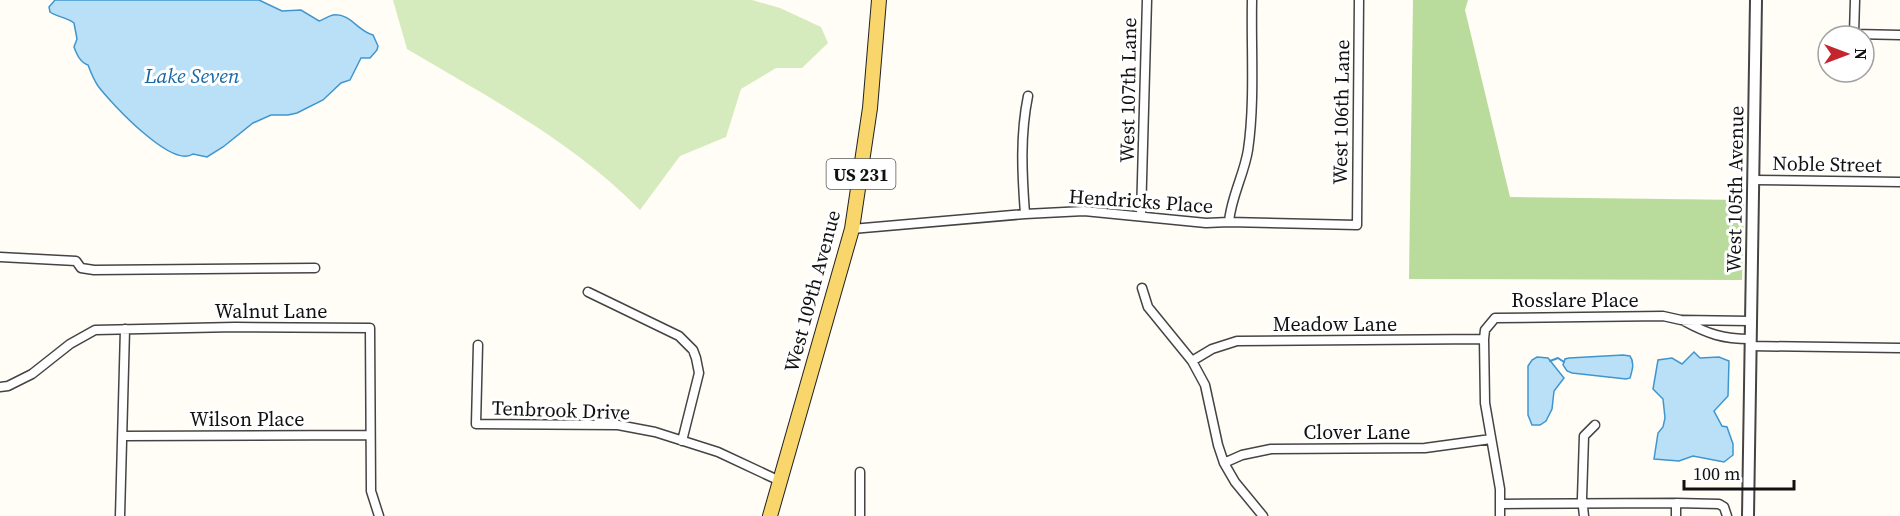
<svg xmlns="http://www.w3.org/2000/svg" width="1900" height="516" font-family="'Source Serif 4',serif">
<rect width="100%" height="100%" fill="#fffdf5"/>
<!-- green -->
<path fill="#d5ebbd" d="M 393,0 L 752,0 L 780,8 L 821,27 L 828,43 L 802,68 L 776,68 L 741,89 L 726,137 L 680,156 L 640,210 C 574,142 488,97 407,49 Z"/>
<!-- forest -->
<path fill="#b9dc9c" d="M 1413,0 L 1468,0 L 1465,10 L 1510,197 L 1744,200 L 1742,280 L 1409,279 Z"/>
<!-- water -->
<path fill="#b9e0f7" stroke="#3f96cf" stroke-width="1.5" d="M 55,0 L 259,0 L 282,11 L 301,10 L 319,21 C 323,20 328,16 333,15 C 351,13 357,31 373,35 L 378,46 L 377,50 L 370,58 L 361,58 L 350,80 L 341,83 L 323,100 L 297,113 L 288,115 L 271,115 L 253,123 L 223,147 L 207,157 L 193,154 C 172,169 111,103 98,86 C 94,80 91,73 88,65 C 80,62 77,55 74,47 L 77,39 L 74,23 C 66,17 57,17 50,12 L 49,7 Z
M 1694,352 L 1700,358 L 1719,357 L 1729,361 L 1728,396 L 1714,411 L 1722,426 L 1727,427 L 1733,444 L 1733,455 L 1724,462 L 1693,456 L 1679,461 L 1654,459 L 1658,433 L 1663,427 L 1665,418 L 1663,399 L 1653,389 L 1658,360 L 1672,358 L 1682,364 Z
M 1623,355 L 1630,356 C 1635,363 1632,371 1630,378 L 1626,379 L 1572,373 L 1567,371 L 1563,365 L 1565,359 L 1569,358 Z
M 1537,357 L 1548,358 L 1564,378 L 1554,391 L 1552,409 L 1546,421 L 1540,425 L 1532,425 L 1528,415 L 1528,366 L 1532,360 Z"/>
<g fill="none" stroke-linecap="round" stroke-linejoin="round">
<!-- stream -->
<path stroke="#3f96cf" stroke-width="2" d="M 1550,361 L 1558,358 L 1564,362"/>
<!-- minor casing -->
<g stroke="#444" stroke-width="11">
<path id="minor" d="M 1855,0 L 1854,34 L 1900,35
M 1754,180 L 1900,182
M 1025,214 C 1022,174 1020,135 1028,96
M 1141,216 L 1147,0
M 1229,222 C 1231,197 1244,175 1248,150 C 1255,102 1251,49 1252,0
M 852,229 L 1025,214 L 1084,211 L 1206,223 L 1229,222 L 1357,225 L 1359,0
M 0,257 L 76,261 L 81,268 L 94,270 L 315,268
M 1142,288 L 1148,307 L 1192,361 L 1205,385 L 1218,445 L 1224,463 L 1235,482 L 1263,516
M 588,292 L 679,336 L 693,350 L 696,358 L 699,373 L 682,441
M 1684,321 C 1708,334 1723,339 1750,339
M 478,345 L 476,424 L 618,425 L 655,432 L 718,452 L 780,481
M 1750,346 L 1900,348
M 1192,361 L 1212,349 L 1237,341 L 1484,339
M 0,387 L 8,386 L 32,374 L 70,344 L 95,330 L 235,327 L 370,328 L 371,491 L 379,516
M 123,436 L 370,435
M 1224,463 L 1242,455 L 1271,449 L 1425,448 L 1491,439
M 860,472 L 860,516
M 1676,503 L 1719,504 L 1724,507 L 1727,516
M 1500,504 L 1676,503 L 1676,516
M 120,516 L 125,329
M 1500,516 L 1500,489 L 1485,403 L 1484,339 L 1485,330 L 1495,318 L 1663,316 L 1681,320 L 1750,321
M 1584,516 L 1582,498 L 1584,436 L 1595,425"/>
</g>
<!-- tertiary casing -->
<g stroke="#444" stroke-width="14">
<path id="tertiary" d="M 1748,516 L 1756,0"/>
</g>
<!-- primary casing -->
<g stroke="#222" stroke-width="16">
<path id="primary" d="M 770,516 L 852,229 L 870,108 L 879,0"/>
</g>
<!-- minor -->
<use href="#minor" stroke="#fff" stroke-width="8"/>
<!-- tertiary -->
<use href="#tertiary" stroke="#fff" stroke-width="10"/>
<!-- primary -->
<use href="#primary" stroke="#f9d66b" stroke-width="14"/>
</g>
<g text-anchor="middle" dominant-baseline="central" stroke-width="6" stroke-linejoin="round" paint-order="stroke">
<!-- shield labels -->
<rect fill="#fff" stroke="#585858" stroke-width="1.5" x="826.5" y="159" width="69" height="30" rx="4.5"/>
<g font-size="18" font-weight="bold" fill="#111">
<text x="861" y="174">US 231</text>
</g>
<!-- street labels -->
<g font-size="20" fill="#111" stroke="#fff">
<text transform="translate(1128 90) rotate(-89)">West 107th Lane</text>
<text transform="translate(1341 112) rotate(-89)">West 106th Lane</text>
<text transform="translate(1827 164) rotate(1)">Noble Street</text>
<text transform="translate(1735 189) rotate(-89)">West 105th Avenue</text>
<text transform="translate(1141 201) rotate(4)">Hendricks Place</text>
<text transform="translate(812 291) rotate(-75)">West 109th Avenue</text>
<text x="1575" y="300">Rosslare Place</text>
<text x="271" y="311">Walnut Lane</text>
<text x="1335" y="324">Meadow Lane</text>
<text transform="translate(561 410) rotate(2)">Tenbrook Drive</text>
<text x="247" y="419">Wilson Place</text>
<text x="1357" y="432">Clover Lane</text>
</g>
<!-- water labels -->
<g font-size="21" font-style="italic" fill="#1768a6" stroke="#fff">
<text x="192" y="75">Lake Seven</text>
</g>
</g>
<!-- north arrow -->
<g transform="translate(1846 54) rotate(90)"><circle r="28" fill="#ffffff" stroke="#a0a0a0" stroke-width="1.5"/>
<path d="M0-4.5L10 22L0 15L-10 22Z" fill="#c4262e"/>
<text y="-9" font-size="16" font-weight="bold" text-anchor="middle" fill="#111111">N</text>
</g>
<!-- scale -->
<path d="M1684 480v9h110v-9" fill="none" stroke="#111111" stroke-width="3"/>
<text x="1693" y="480" font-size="18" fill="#111111" stroke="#ffffff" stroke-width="4.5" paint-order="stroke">100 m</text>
</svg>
